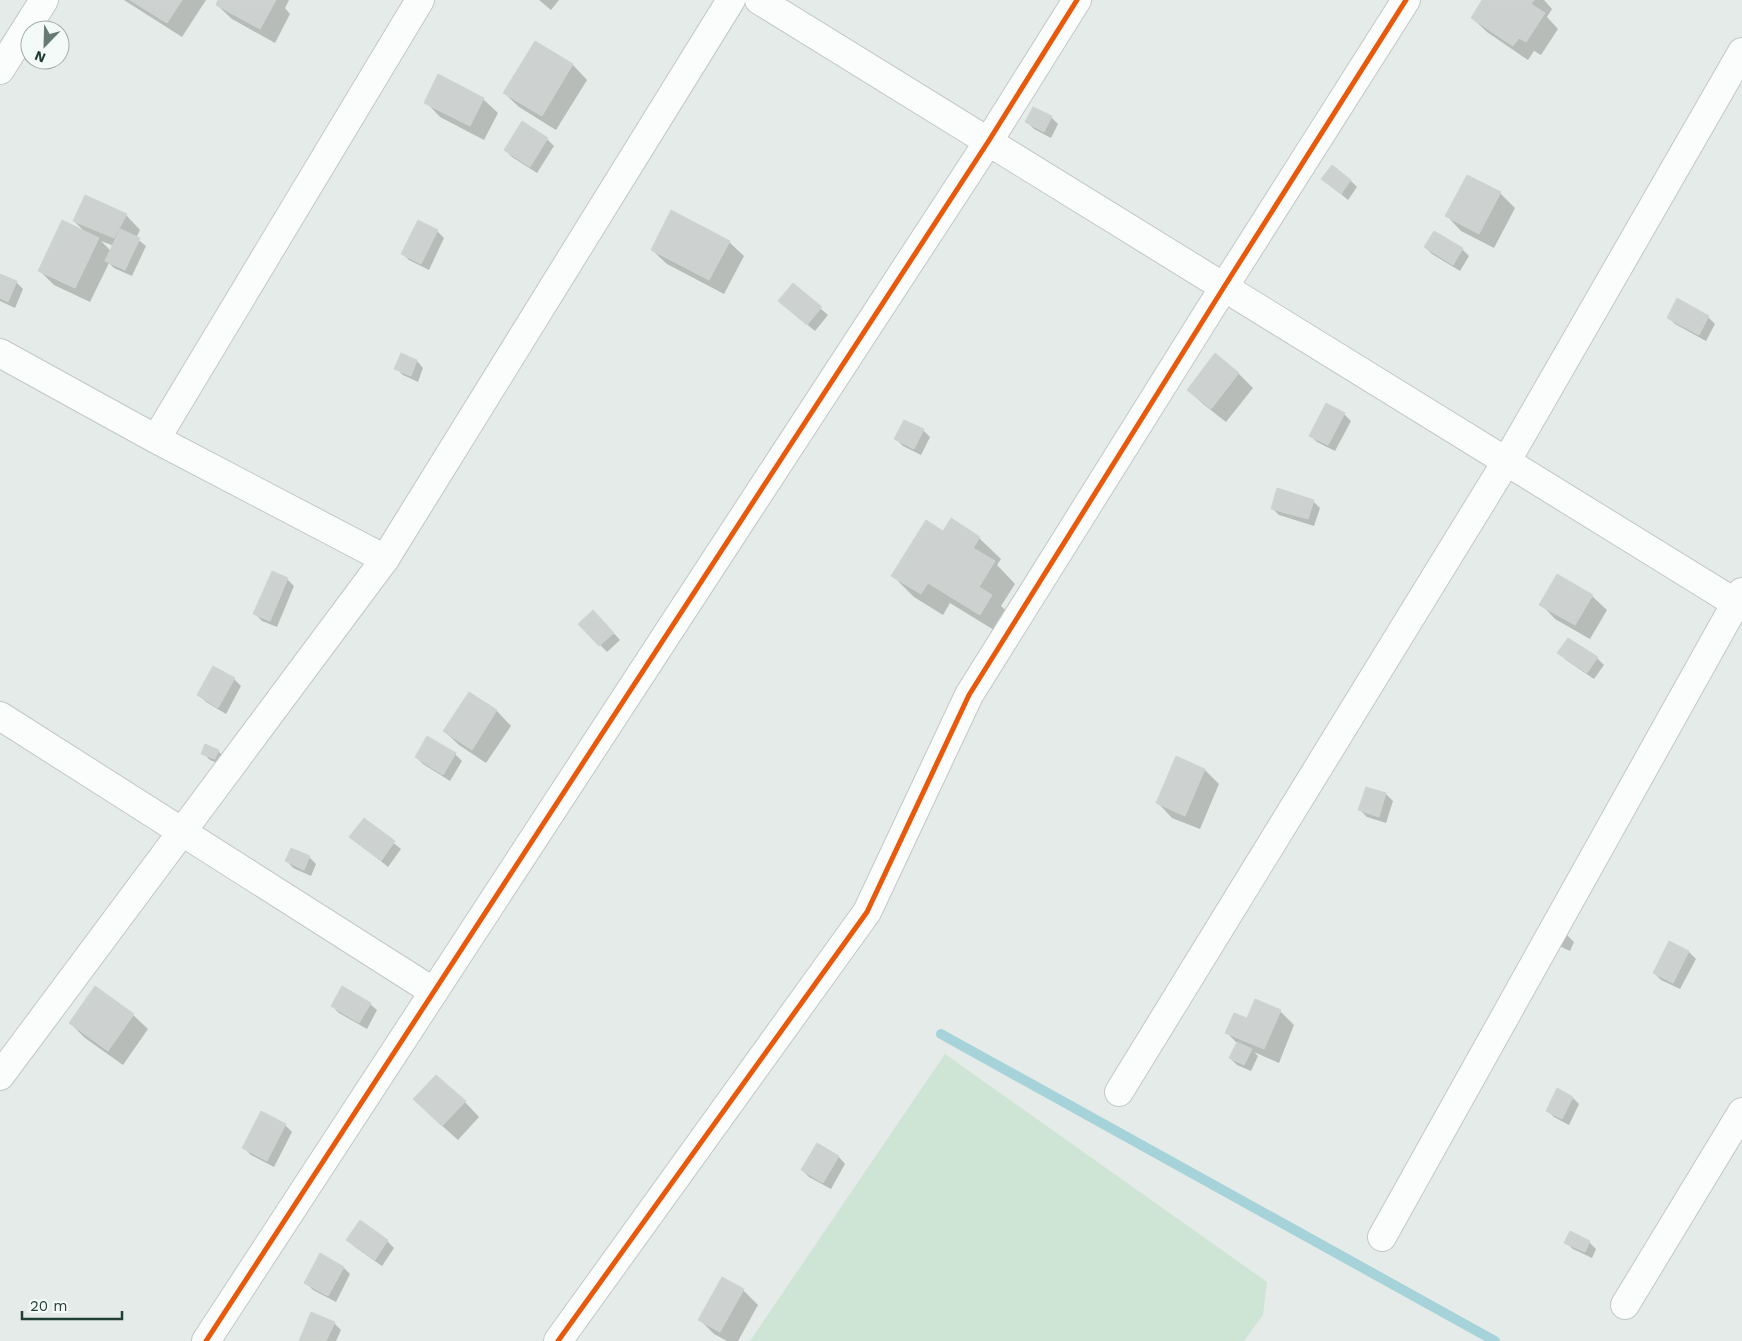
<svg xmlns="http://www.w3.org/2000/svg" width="1742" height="1341" font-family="'Work Sans',sans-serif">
<rect width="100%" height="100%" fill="#e5ebe8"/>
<!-- green -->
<path fill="#cee4d5" d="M 945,1054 L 1267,1282 L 1263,1315 L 1244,1341 L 750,1341 Z"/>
<!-- shadow -->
<path fill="#0003" fill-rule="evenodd" d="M 124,0 L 206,0 L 182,37 Z
M 220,0 L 289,0 L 285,8 L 290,14 L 275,43 L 232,19 L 217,5 Z
M 539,0 L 559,0 L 551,10 Z
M 1484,0 L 1544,0 L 1552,9 L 1547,17 L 1558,29 L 1541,55 L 1534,51 L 1528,60 L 1487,32 L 1472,18 Z
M 536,42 L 573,65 L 587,80 L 556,130 L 519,107 L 504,93 Z
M 483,99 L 498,113 L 484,140 L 440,117 L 426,102 Z
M 1051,117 L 1058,124 L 1051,138 L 1034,129 L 1027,122 Z
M 522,123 L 547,139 L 554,146 L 537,173 L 512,157 L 505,150 Z
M 1467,176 L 1500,193 L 1515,208 L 1494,248 L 1461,231 L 1447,216 Z
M 1323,179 L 1350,180 L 1357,187 L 1348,200 Z
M 126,215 L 140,230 L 136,238 L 146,246 L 132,276 L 114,268 L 109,263 L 90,302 L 54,285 L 40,271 L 84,231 L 74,221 ZM 101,241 L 114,246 L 111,251 Z
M 437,231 L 444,238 L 429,270 L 409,260 L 402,253 Z
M 1434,232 L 1462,249 L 1469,256 L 1460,271 L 1432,254 L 1425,247 Z
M 729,242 L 744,256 L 724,294 L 667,264 L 652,250 Z
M 0,275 L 16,282 L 23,289 L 15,308 L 0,301 Z
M 793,285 L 828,315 L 815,331 L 786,307 Z
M 1668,317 L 1708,317 L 1715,324 L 1706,341 L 1675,324 Z
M 417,361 L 423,368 L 418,382 L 403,375 L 396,368 Z
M 1238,373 L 1253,388 L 1226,422 L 1203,404 L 1188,390 Z
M 1344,414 L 1351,421 L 1335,451 L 1317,442 L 1310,435 Z
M 923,430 L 930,437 L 921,455 L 903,446 L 896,439 Z
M 1313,501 L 1320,508 L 1314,526 L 1279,515 L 1272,508 Z
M 944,532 L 979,538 L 1001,559 L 997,565 L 1015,584 L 1001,606 L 1013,617 L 1002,635 L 950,603 L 943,615 L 914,597 L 893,576 Z
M 287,579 L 294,586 L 277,627 L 262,621 L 255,614 Z
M 1592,596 L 1607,610 L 1590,639 L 1555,619 L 1541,604 Z
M 600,618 L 620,640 L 607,652 L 580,624 Z
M 1559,653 L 1597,658 L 1604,665 L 1594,679 L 1566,660 Z
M 214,668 L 234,679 L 241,686 L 226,714 L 206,702 L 199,695 Z
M 469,693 L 497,711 L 511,726 L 486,763 L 459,745 L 444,731 Z
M 428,738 L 455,754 L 462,761 L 450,781 L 423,764 L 416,757 Z
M 218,751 L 225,758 L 222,765 L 210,760 L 203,753 Z
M 1177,758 L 1205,770 L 1219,784 L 1200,829 L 1172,818 L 1158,803 Z
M 1366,789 L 1386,794 L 1393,801 L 1386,823 L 1367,817 L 1360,810 Z
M 364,819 L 401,849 L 388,867 L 351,837 Z
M 309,857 L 316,864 L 311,876 L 293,868 L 287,861 Z
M 1555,930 L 1567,935 L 1574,942 L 1570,951 L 1559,946 Z
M 1669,942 L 1689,952 L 1696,959 L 1680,989 L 1661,980 L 1654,973 Z
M 95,988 L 133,1015 L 148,1029 L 123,1065 L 85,1038 L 70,1023 Z
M 370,1004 L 377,1010 L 367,1029 L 339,1013 L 332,1006 Z
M 1280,1011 L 1294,1025 L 1279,1063 L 1254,1052 L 1258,1056 L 1251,1071 L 1237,1065 L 1230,1058 L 1237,1043 L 1227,1033 L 1248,1020 Z
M 1573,1098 L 1579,1104 L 1569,1125 L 1554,1117 L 1547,1110 Z
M 465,1102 L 479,1117 L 458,1140 L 429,1114 Z
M 285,1125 L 292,1132 L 274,1167 L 251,1155 L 244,1148 Z
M 818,1145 L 839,1157 L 845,1164 L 831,1189 L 809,1177 L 802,1170 Z
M 348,1240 L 387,1241 L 394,1248 L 382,1266 L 355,1247 Z
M 1589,1242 L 1596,1249 L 1592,1258 L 1573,1249 L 1566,1243 Z
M 344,1268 L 350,1274 L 336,1302 L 313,1290 L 306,1283 Z
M 722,1278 L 743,1290 L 758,1305 L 738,1341 L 727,1341 L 714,1334 L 699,1319 Z
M 334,1323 L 341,1330 L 336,1341 L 300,1341 Z"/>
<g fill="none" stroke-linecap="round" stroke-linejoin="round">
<!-- stream -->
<path stroke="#a6d3d9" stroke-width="10" d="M 941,1034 L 1495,1341"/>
</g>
<!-- building -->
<path fill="#cdd2d0" stroke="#ced4d1" d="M 130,0 L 182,0 L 167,23 Z
M 218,0 L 276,0 L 260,29 L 216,5 Z
M 1482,0 L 1534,0 L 1531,4 L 1545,13 L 1526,42 L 1519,38 L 1513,46 L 1471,18 Z
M 535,41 L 573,64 L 542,116 L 503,93 Z
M 438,74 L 484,98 L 470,126 L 424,103 Z
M 1033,107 L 1052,116 L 1044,132 L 1025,122 Z
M 522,121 L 548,138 L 530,167 L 504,150 Z
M 1332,165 L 1351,180 L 1341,194 L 1321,179 Z
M 1467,175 L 1501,192 L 1479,234 L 1445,216 Z
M 85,195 L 127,214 L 114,238 L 73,221 Z
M 671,210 L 730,241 L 709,280 L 651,250 Z
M 62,220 L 99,238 L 75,288 L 38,271 Z
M 418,220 L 438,230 L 421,264 L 401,254 Z
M 120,229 L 140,238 L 125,270 L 105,261 Z
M 1434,231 L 1463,248 L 1453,265 L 1424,247 Z
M 0,274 L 17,281 L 8,302 L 0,298 Z
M 793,283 L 822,307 L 807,325 L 778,301 Z
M 1677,298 L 1709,316 L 1699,335 L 1667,318 Z
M 401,353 L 417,360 L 411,376 L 394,369 Z
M 1215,353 L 1239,373 L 1211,409 L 1187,390 Z
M 1326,403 L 1345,413 L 1328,445 L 1309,436 Z
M 904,420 L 924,429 L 914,449 L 894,439 Z
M 1277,488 L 1314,500 L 1308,519 L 1271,509 Z
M 951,518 L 980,537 L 973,548 L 995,561 L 979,587 L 992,595 L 980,615 L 928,583 L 921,594 L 891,576 L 926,520 L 943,531 Z
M 272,571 L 288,578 L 270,621 L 253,614 Z
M 1557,574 L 1593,595 L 1575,625 L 1539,605 Z
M 593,610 L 614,633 L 599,646 L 578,624 Z
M 1568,638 L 1598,657 L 1587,673 L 1557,653 Z
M 213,666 L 235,678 L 218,708 L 197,695 Z
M 469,692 L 497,710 L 472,750 L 443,731 Z
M 427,736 L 456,753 L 443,775 L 415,757 Z
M 205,744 L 219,750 L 215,759 L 201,754 Z
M 1176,756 L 1205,769 L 1185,816 L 1156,803 Z
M 1366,787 L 1386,793 L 1379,817 L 1358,810 Z
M 364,818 L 395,841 L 381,861 L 349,837 Z
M 291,848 L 310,856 L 304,870 L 285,861 Z
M 1669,941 L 1689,951 L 1673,983 L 1653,973 Z
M 95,986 L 134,1014 L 108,1051 L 69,1023 Z
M 342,986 L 371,1003 L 359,1023 L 331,1006 Z
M 1255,999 L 1281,1010 L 1264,1049 L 1225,1033 L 1234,1013 L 1247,1018 Z
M 1237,1042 L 1252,1049 L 1244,1065 L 1229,1058 Z
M 436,1075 L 466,1101 L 442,1126 L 413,1099 Z
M 1557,1088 L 1573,1097 L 1562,1119 L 1546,1111 Z
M 261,1111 L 286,1124 L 267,1161 L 242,1148 Z
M 817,1143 L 839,1156 L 823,1183 L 801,1170 Z
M 360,1220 L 388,1240 L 375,1260 L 346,1240 Z
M 1570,1231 L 1590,1241 L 1585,1252 L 1564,1243 Z
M 320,1253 L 344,1267 L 328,1296 L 304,1283 Z
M 722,1277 L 744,1289 L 720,1332 L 698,1320 Z
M 311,1312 L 335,1322 L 326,1341 L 299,1341 Z"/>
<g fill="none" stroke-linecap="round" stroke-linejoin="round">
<!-- minor casing -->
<g stroke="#c2c8c5" stroke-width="30">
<path id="minor" d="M 759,0 L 1742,607
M 0,70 L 44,0
M 0,353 L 156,439 L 385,559
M 156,439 L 420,0
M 0,716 L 434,992
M 1119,1092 L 1506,462 L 1742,52
M 1382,1237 L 1742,592
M 1625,1305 L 1742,1112
M 206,1341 L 988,142 L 1077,0
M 558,1341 L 867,912 L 969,695 L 1224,287 L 1406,0"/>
</g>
<!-- tertiary casing -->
<g stroke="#c2c8c5" stroke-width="30">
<path id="tertiary" d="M 0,1076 L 385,559 L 731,0"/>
</g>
<!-- minor -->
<use href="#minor" stroke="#fbfcfc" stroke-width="28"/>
<!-- tertiary -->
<use href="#tertiary" stroke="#fbfcfc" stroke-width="28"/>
<!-- cycleway casing -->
<g stroke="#f4faf7" stroke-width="8">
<path id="cycleway" d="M 206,1341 L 988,142 L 1077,0
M 558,1341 L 867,912 L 969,695 L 1224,287 L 1406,0"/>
</g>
<!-- cycleway -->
<use href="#cycleway" stroke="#e8590c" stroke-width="5"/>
</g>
<!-- north arrow -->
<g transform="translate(45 45) rotate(203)"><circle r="24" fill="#f4faf7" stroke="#a0afaa"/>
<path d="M0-4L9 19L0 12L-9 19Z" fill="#667b75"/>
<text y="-8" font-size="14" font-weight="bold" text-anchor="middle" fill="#223f37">N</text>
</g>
<!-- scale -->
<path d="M22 1311v8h100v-8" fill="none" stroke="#223f37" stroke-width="2.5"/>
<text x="30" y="1311" font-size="15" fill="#223f37" stroke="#f4faf7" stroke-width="4" paint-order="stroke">20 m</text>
</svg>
